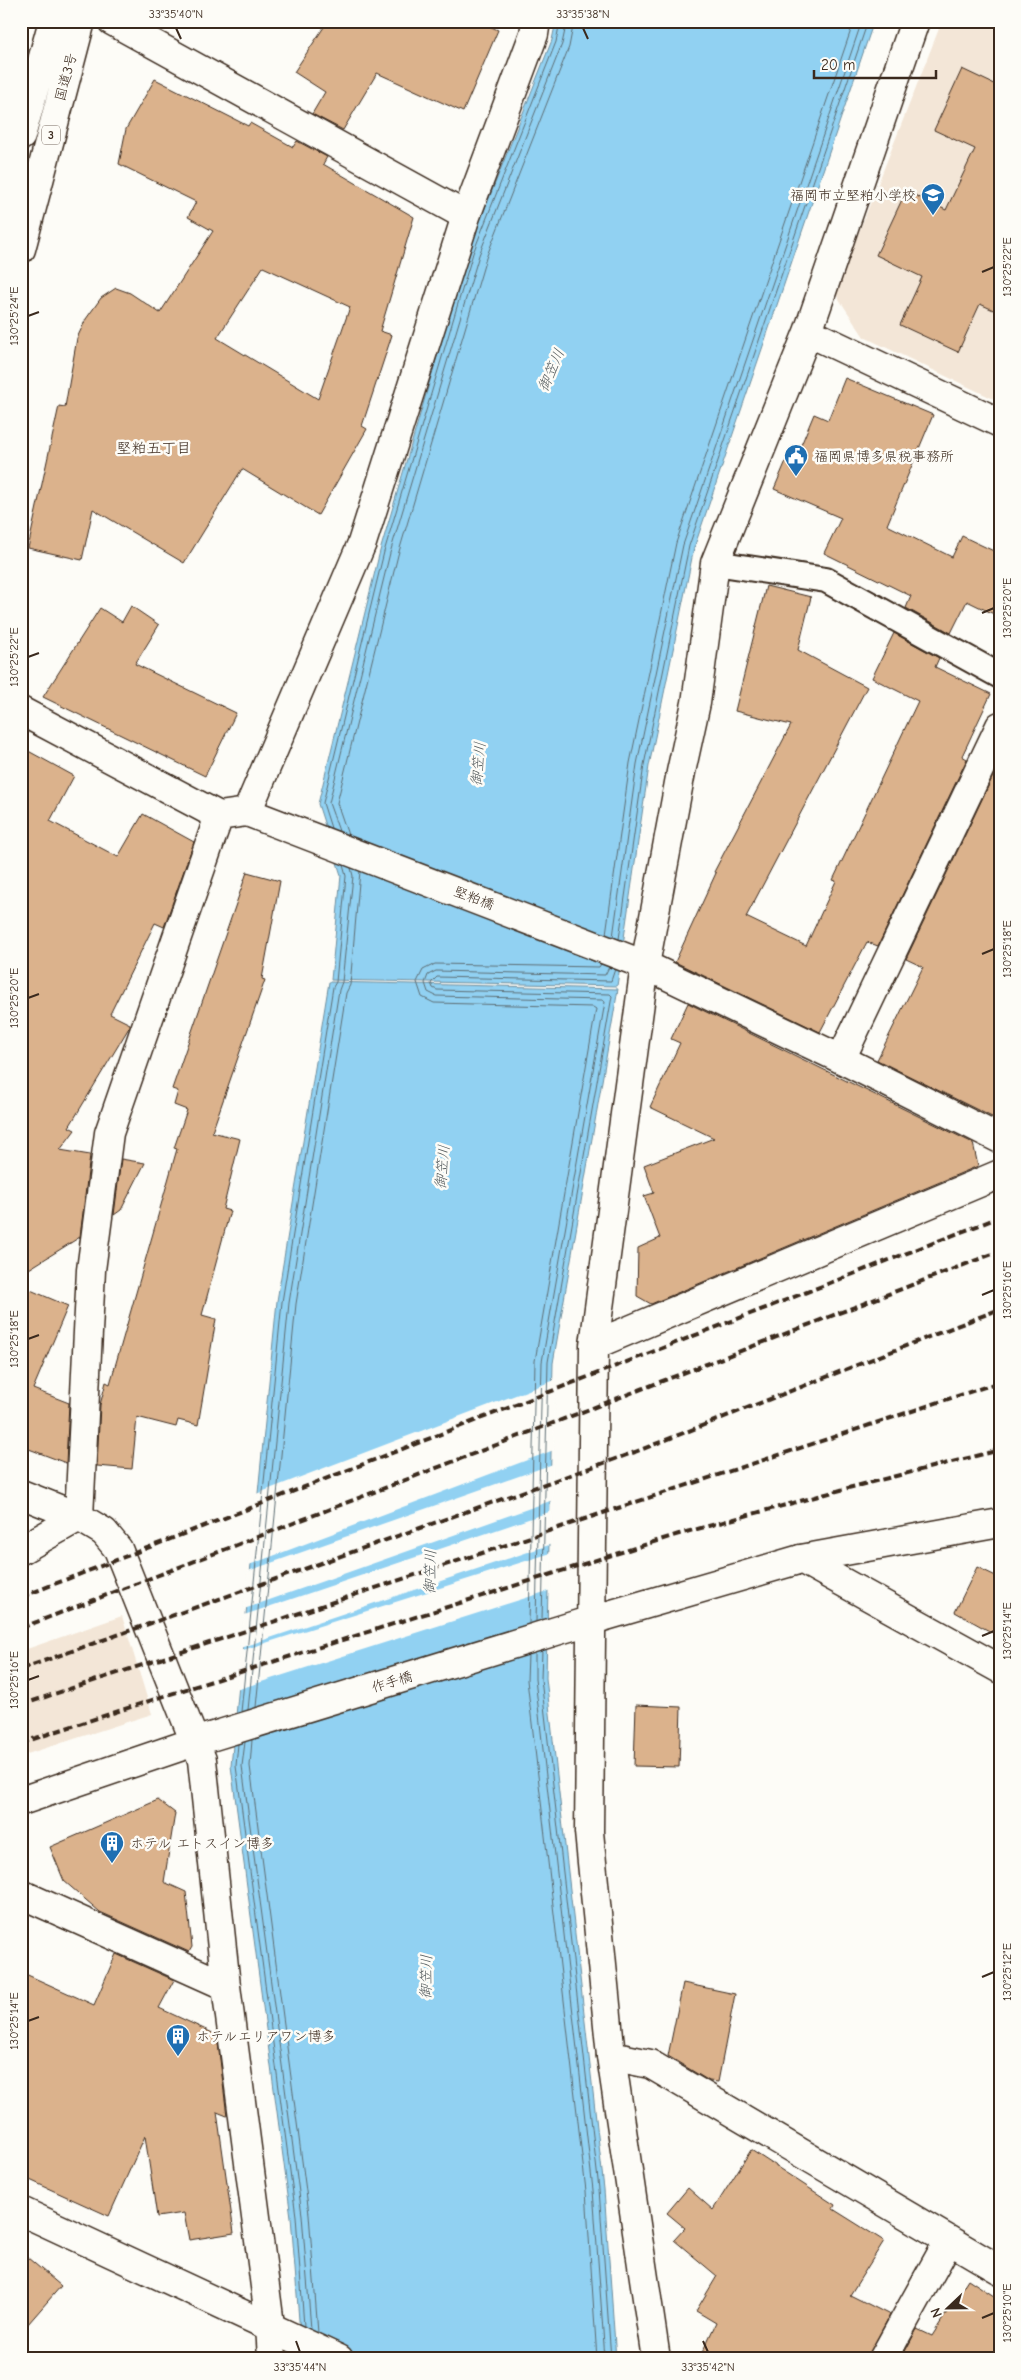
<svg xmlns="http://www.w3.org/2000/svg" width="1021" height="2380" font-family="'Comic Neue','Klee One',sans-serif">
<rect width="100%" height="100%" fill="#fdfcf7"/>
<filter id="ink" filterUnits="userSpaceOnUse"><feTurbulence type="fractalNoise" baseFrequency=".02" numOctaves="2"/><feDisplacementMap in="SourceGraphic" scale="10" xChannelSelector="R" yChannelSelector="G"/><feConvolveMatrix kernelMatrix="1 2 1 2 8 2 1 2 1" color-interpolation-filters="sRGB"/></filter>
<g filter="url(#ink)">
<!-- built -->
<path fill="#f3e6d7" d="M 942,21 L 1000,21 L 1000,402 L 864,337 L 835,293 Z
M 122,1616 L 152,1714 L 21,1756 L 21,1651 Z"/>
<!-- water -->
<path fill="#91d1f2" stroke="#6f8e9d" d="M 556,21 L 874,21 L 694,548 L 649,766 L 617,986 L 331,980 L 341,875 L 318,804 L 380,551 L 468,251 L 552,40 Z
M 329,982 L 618,989 L 553,1363 L 546,1678 L 604,2189 L 616,2359 L 302,2359 L 291,2217 L 231,1766 L 277,1301 Z"/>
<!-- pier -->
<path fill="#fdfcf7" d="M 555,1380 L 554,1450 L 249,1565 L 256,1494 Z
M 553,1464 L 553,1500 L 244,1609 L 248,1571 Z
M 552,1511 L 552,1544 L 240,1648 L 244,1615 Z
M 551,1553 L 551,1590 L 236,1690 L 240,1651 Z"/>
<g fill="none" stroke-linecap="round" stroke-linejoin="round">
<!-- shore -->
<path stroke="#5d6d73" stroke-width="1" d="M 331,828 L 323,803 L 384,552 L 473,253 L 556,42 L 560,21
M 339,831 L 329,803 L 390,553 L 479,255 L 562,44 L 567,21
M 348,835 L 337,803 L 398,555 L 486,258 L 569,47 L 574,21
M 606,934 L 630,763 L 676,543 L 854,21
M 613,937 L 637,764 L 683,545 L 862,21
M 619,939 L 644,765 L 689,546 L 868,21
M 542,1620 L 548,1362 L 612,996 L 610,994 L 437,990 L 433,988 L 431,983 L 437,977 L 611,981 L 615,969
M 536,1621 L 542,1362 L 605,1002 L 602,1000 L 436,996 L 428,992 L 425,983 L 428,975 L 436,971 L 605,975 L 609,967
M 529,1624 L 535,1361 L 596,1009 L 593,1007 L 434,1003 L 422,997 L 417,982 L 423,970 L 435,964 L 599,967 L 601,964
M 542,1651 L 541,1679 L 599,2189 L 611,2359
M 535,1653 L 535,1679 L 593,2190 L 605,2359
M 528,1655 L 527,1680 L 586,2191 L 597,2359
M 256,1707 L 296,1304 L 346,993 L 350,985 L 360,871
M 248,1710 L 289,1303 L 339,990 L 342,982 L 353,876 L 351,868
M 241,1712 L 282,1302 L 333,987 L 336,982 L 346,876 L 343,865
M 252,1740 L 250,1766 L 309,2214 L 318,2333
M 245,1742 L 242,1766 L 302,2215 L 311,2329
M 238,1744 L 236,1766 L 296,2216 L 304,2326"/>
</g>
<!-- building -->
<path fill="#dbb28c" stroke="#3b2a1e" fill-rule="evenodd" d="M 328,21 L 478,21 L 498,30 L 463,112 L 377,73 L 343,130 L 312,114 L 325,92 L 294,72 Z
M 962,69 L 1000,87 L 1000,313 L 980,304 L 958,352 L 900,325 L 922,277 L 876,255 L 906,191 L 946,210 L 975,149 L 934,130 Z
M 155,79 L 248,126 L 250,123 L 293,147 L 297,141 L 327,157 L 323,164 L 414,217 L 380,331 L 392,335 L 362,426 L 367,429 L 318,515 L 242,469 L 184,563 L 93,509 L 82,560 L 28,548 L 59,406 L 65,407 L 77,338 L 86,319 L 101,298 L 116,288 L 130,293 L 160,313 L 213,231 L 188,217 L 196,202 L 119,164 L 126,129 ZM 263,267 L 350,307 L 318,399 L 217,338 Z
M 845,378 L 933,415 L 887,525 L 952,557 L 962,536 L 1000,554 L 1000,617 L 967,601 L 951,633 L 906,608 L 911,596 L 824,553 L 841,518 L 774,489 L 792,447 L 799,450 L 814,414 L 828,420 Z
M 766,586 L 811,597 L 798,650 L 867,687 L 746,917 L 806,946 L 836,881 L 833,880 L 918,701 L 872,678 L 894,633 L 939,658 L 935,667 L 991,694 L 962,756 L 967,759 L 878,946 L 867,942 L 820,1032 L 675,962 L 716,873 L 714,872 L 791,725 L 735,711 Z
M 131,606 L 159,625 L 135,664 L 236,713 L 205,776 L 43,697 L 100,608 L 122,622 Z
M 21,747 L 74,776 L 50,821 L 118,857 L 143,814 L 194,842 L 164,927 L 155,923 L 110,1014 L 130,1024 L 130,1026 L 69,1127 L 75,1130 L 60,1150 L 90,1155 L 80,1237 L 21,1274 Z
M 995,772 L 1000,775 L 1000,1121 L 877,1060 L 923,967 L 906,959 Z
M 247,872 L 280,881 L 262,979 L 265,980 L 212,1132 L 240,1139 L 223,1209 L 230,1211 L 202,1315 L 216,1319 L 198,1425 L 178,1420 L 176,1427 L 137,1417 L 132,1469 L 97,1466 L 100,1405 L 106,1382 L 110,1384 L 177,1149 L 174,1148 L 187,1110 L 174,1105 L 178,1091 L 172,1089 Z
M 688,1003 L 973,1143 L 978,1166 L 651,1304 L 637,1296 L 638,1248 L 660,1238 L 644,1196 L 654,1193 L 644,1165 L 714,1138 L 650,1107 L 680,1043 L 671,1039 Z
M 121,1159 L 145,1163 L 121,1210 L 114,1215 Z
M 21,1286 L 68,1306 L 33,1389 L 69,1403 L 66,1463 L 21,1446 Z
M 977,1567 L 1000,1578 L 1000,1637 L 955,1612 Z
M 636,1705 L 681,1707 L 679,1767 L 634,1766 Z
M 158,1800 L 175,1813 L 164,1882 L 186,1892 L 192,1947 L 189,1952 L 100,1912 L 64,1881 L 50,1847 Z
M 116,1954 L 174,1980 L 159,2008 L 217,2035 L 227,2116 L 217,2112 L 234,2233 L 189,2240 L 184,2213 L 157,2217 L 145,2136 L 109,2216 L 21,2176 L 21,1972 L 94,2005 Z
M 683,1983 L 735,1994 L 718,2082 L 709,2081 L 668,2056 Z
M 751,2150 L 835,2205 L 833,2209 L 884,2241 L 850,2295 L 890,2315 L 867,2359 L 699,2359 L 716,2323 L 696,2311 L 717,2276 L 674,2240 L 685,2228 L 667,2213 L 688,2188 L 713,2210 Z
M 21,2252 L 61,2286 L 21,2332 Z
M 968,2279 L 1000,2300 L 1000,2359 L 901,2359 L 917,2329 L 932,2336 Z"/>
<g fill="none" stroke-linecap="round" stroke-linejoin="round">
<!-- lane casing -->
<g stroke="#3b2a1e" stroke-width="28">
<path id="lane" d="M 715,563 L 826,580 L 1000,676"/>
</g>
<!-- street casing -->
<g stroke="#3b2a1e" stroke-width="31">
<path id="street" d="M 112,21 L 466,216
M 915,21 L 808,332 L 715,563 L 696,703 L 681,772 L 645,965 L 594,1345 L 589,1832 L 611,2056 L 650,2064 L 1000,2270
M 808,332 L 1000,423
M 21,711 L 219,816 L 247,812 L 645,965 L 841,1059 L 1000,1139
M 247,812 L 362,543 L 466,216 L 534,34 L 536,21
M 219,816 L 109,1133 L 91,1270 L 79,1517 L 104,1532 L 118,1549 L 202,1760 L 226,1986 L 270,2325 L 272,2359
M 841,1059 L 1000,726
M 594,1345 L 1000,1174
M 21,1550 L 79,1517
M 801,1559 L 1000,1669
M 21,1801 L 194,1742 L 592,1620
M 21,1894 L 226,1986
M 883,2359 L 949,2240"/>
</g>
<!-- secondary casing -->
<g stroke="#3b2a1e" stroke-width="31">
<path id="secondary" d="M 21,1494 L 79,1517
M 592,1620 L 801,1559 L 1000,1523
M 611,2056 L 656,2359
M 21,2211 L 339,2359"/>
</g>
<!-- highway casing -->
<g stroke="#3b2a1e" stroke-width="31">
<path id="highway" d="M 21,136 L 53,21
M 21,249 L 81,21"/>
</g>
<!-- lane -->
<use href="#lane" stroke="#fdfcf7" stroke-width="24"/>
<!-- street -->
<use href="#street" stroke="#fdfcf7" stroke-width="28"/>
<!-- secondary -->
<use href="#secondary" stroke="#fdfcf7" stroke-width="28"/>
<!-- highway -->
<use href="#highway" stroke="#fdfcf7" stroke-width="28"/>
<!-- rail -->
<path stroke="#3b2a1e" stroke-width="4" stroke-dasharray="8 4" stroke-linecap="butt" d="M 21,1597 L 1000,1217
M 21,1628 L 1000,1251
M 21,1669 L 635,1452 L 1000,1309
M 21,1705 L 1000,1382
M 21,1743 L 158,1698 L 679,1534 L 848,1488 L 1000,1450"/>
</g>
</g>
<!-- ticks -->
<path fill="none" stroke="#3b2a1e" stroke-width="2" d="M 176,28 L 181,39M 583,28 L 588,39M 982,272 L 994,267M 28,316 L 39,312M 982,613 L 994,608M 28,657 L 39,653M 982,954 L 994,949M 28,998 L 39,994M 982,1295 L 994,1290M 28,1339 L 39,1335M 982,1636 L 994,1631M 28,1680 L 39,1676M 982,1977 L 994,1972M 28,2021 L 39,2017M 982,2318 L 994,2313M 296,2341 L 300,2352M 703,2341 L 708,2352"/>
<!-- icons -->
<defs>
<g id="school-pin" transform="scale(1.25)"><path d="M0 17L-7.5 6A9.5 9.5 0 1 1 7.5 6Z" fill="#1f6fb2" stroke="#fdfcf7"/><path d="M0-5L7-2L0 1L-7-2ZM-4 1L0 2.5L4 1V4Q0 6-4 4Z" fill="#fff"/></g>
<g id="civic-pin" transform="scale(1.25)"><path d="M0 17L-7.5 6A9.5 9.5 0 1 1 7.5 6Z" fill="#1f6fb2" stroke="#fdfcf7"/><path d="M-.6-6.5H3V-4.5H.6V-3L4-1V1h2V6H-6V1h2V-1L-.6-3ZM-1.2 2.5V6h2.4V2.5Z" fill="#fff"/></g>
<g id="building-pin" transform="scale(1.25)"><path d="M0 17L-7.5 6A9.5 9.5 0 1 1 7.5 6Z" fill="#1f6fb2" stroke="#fdfcf7"/><path d="M-4-6H4V6H1V3H-1V6H-4ZM-2.5-4.3h1.7v1.8h-1.7ZM.8-4.3h1.7v1.8H.8ZM-2.5-1h1.7V.8h-1.7ZM.8-1h1.7V.8H.8Z" fill="#fff"/></g>
</defs>
<g fill-rule="evenodd">
<use href="#school-pin" x="933" y="195"/>
<use href="#civic-pin" x="796" y="456"/>
<use href="#building-pin" x="112" y="1843"/>
<use href="#building-pin" x="178" y="2036"/>
</g>
<g text-anchor="middle" dominant-baseline="central" stroke-width="5" stroke-linejoin="round" paint-order="stroke">
<!-- shield labels -->
<rect fill="#fdfcf7" stroke="#75695f" stroke-width="1" x="42" y="125.5" width="18" height="19" rx="4"/>
<g font-size="12" font-weight="bold" fill="#3b2a1e">
<text x="51" y="135">3</text>
</g>
<!-- street labels -->
<g font-size="14" fill="#3b2a1e" stroke="#fdfcf7">
<text transform="translate(66 77) rotate(-75)">国道3号</text>
<text transform="translate(474 898) rotate(21)">堅粕橋</text>
<text transform="translate(392 1682) rotate(-17)">作手橋</text>
</g>
<!-- poi labels -->
<g font-size="14" fill="#3b2a1e" stroke="#fdfcf7" text-anchor="start">
<text x="916" y="195" text-anchor="end">福岡市立堅粕小学校</text>
<text x="814" y="456">福岡県博多県税事務所</text>
<text x="130" y="1843">ホテル エトスイン博多</text>
<text x="196" y="2036">ホテルエリアワン博多</text>
</g>
<!-- water labels -->
<g font-size="15" font-style="italic" fill="#555c5e" stroke="#fdfcf7">
<text transform="translate(551 370) rotate(-66)">御笠川</text>
<text transform="translate(478 764) rotate(-85)">御笠川</text>
<text transform="translate(442 1167) rotate(-85)">御笠川</text>
<text transform="translate(430 1572) rotate(-89)">御笠川</text>
<text transform="translate(426 1977) rotate(-89)">御笠川</text>
</g>
<!-- neighbourhood labels -->
<g font-size="15" fill="#3b2a1e" stroke="#fdfcf7">
<text x="154" y="448">堅粕五丁目</text>
</g>
</g>
<!-- margin -->
<rect width="1021" height="2380" fill="none" stroke="#fdfcf7" stroke-width="55"/>
<!-- north arrow -->
<g transform="translate(948 2308) rotate(248)" stroke="#fdfcf7" stroke-width="4" paint-order="stroke">
<path d="M0-4L9 19L0 12L-9 19Z" fill="#3b2a1e"/>
<text y="-8" font-size="14" font-weight="bold" text-anchor="middle" fill="#3b2a1e">N</text>
</g>
<!-- scale -->
<path d="M814 70v8h122v-8" fill="none" stroke="#3b2a1e" stroke-width="2.5"/>
<text x="821" y="70" font-size="15" fill="#3b2a1e" stroke="#fdfcf7" stroke-width="4" paint-order="stroke">20 m</text>
<rect x="28" y="28" width="966" height="2324" fill="none" stroke="#3b2a1e" stroke-width="2"/>
<g font-size="12" text-anchor="middle" fill="#3b2a1e">
<text x="176" y="18">33°35'40"N</text>
<text x="583" y="18">33°35'38"N</text>
<text transform="translate(1007 267) rotate(-90)" y="4">130°25'22"E</text>
<text transform="translate(14 316) rotate(-90)" y="4">130°25'24"E</text>
<text transform="translate(1007 608) rotate(-90)" y="4">130°25'20"E</text>
<text transform="translate(14 657) rotate(-90)" y="4">130°25'22"E</text>
<text transform="translate(1007 949) rotate(-90)" y="4">130°25'18"E</text>
<text transform="translate(14 998) rotate(-90)" y="4">130°25'20"E</text>
<text transform="translate(1007 1290) rotate(-90)" y="4">130°25'16"E</text>
<text transform="translate(14 1339) rotate(-90)" y="4">130°25'18"E</text>
<text transform="translate(1007 1631) rotate(-90)" y="4">130°25'14"E</text>
<text transform="translate(14 1680) rotate(-90)" y="4">130°25'16"E</text>
<text transform="translate(1007 1972) rotate(-90)" y="4">130°25'12"E</text>
<text transform="translate(14 2021) rotate(-90)" y="4">130°25'14"E</text>
<text transform="translate(1007 2313) rotate(-90)" y="4">130°25'10"E</text>
<text x="300" y="2371">33°35'44"N</text>
<text x="708" y="2371">33°35'42"N</text>
</g>
</svg>
